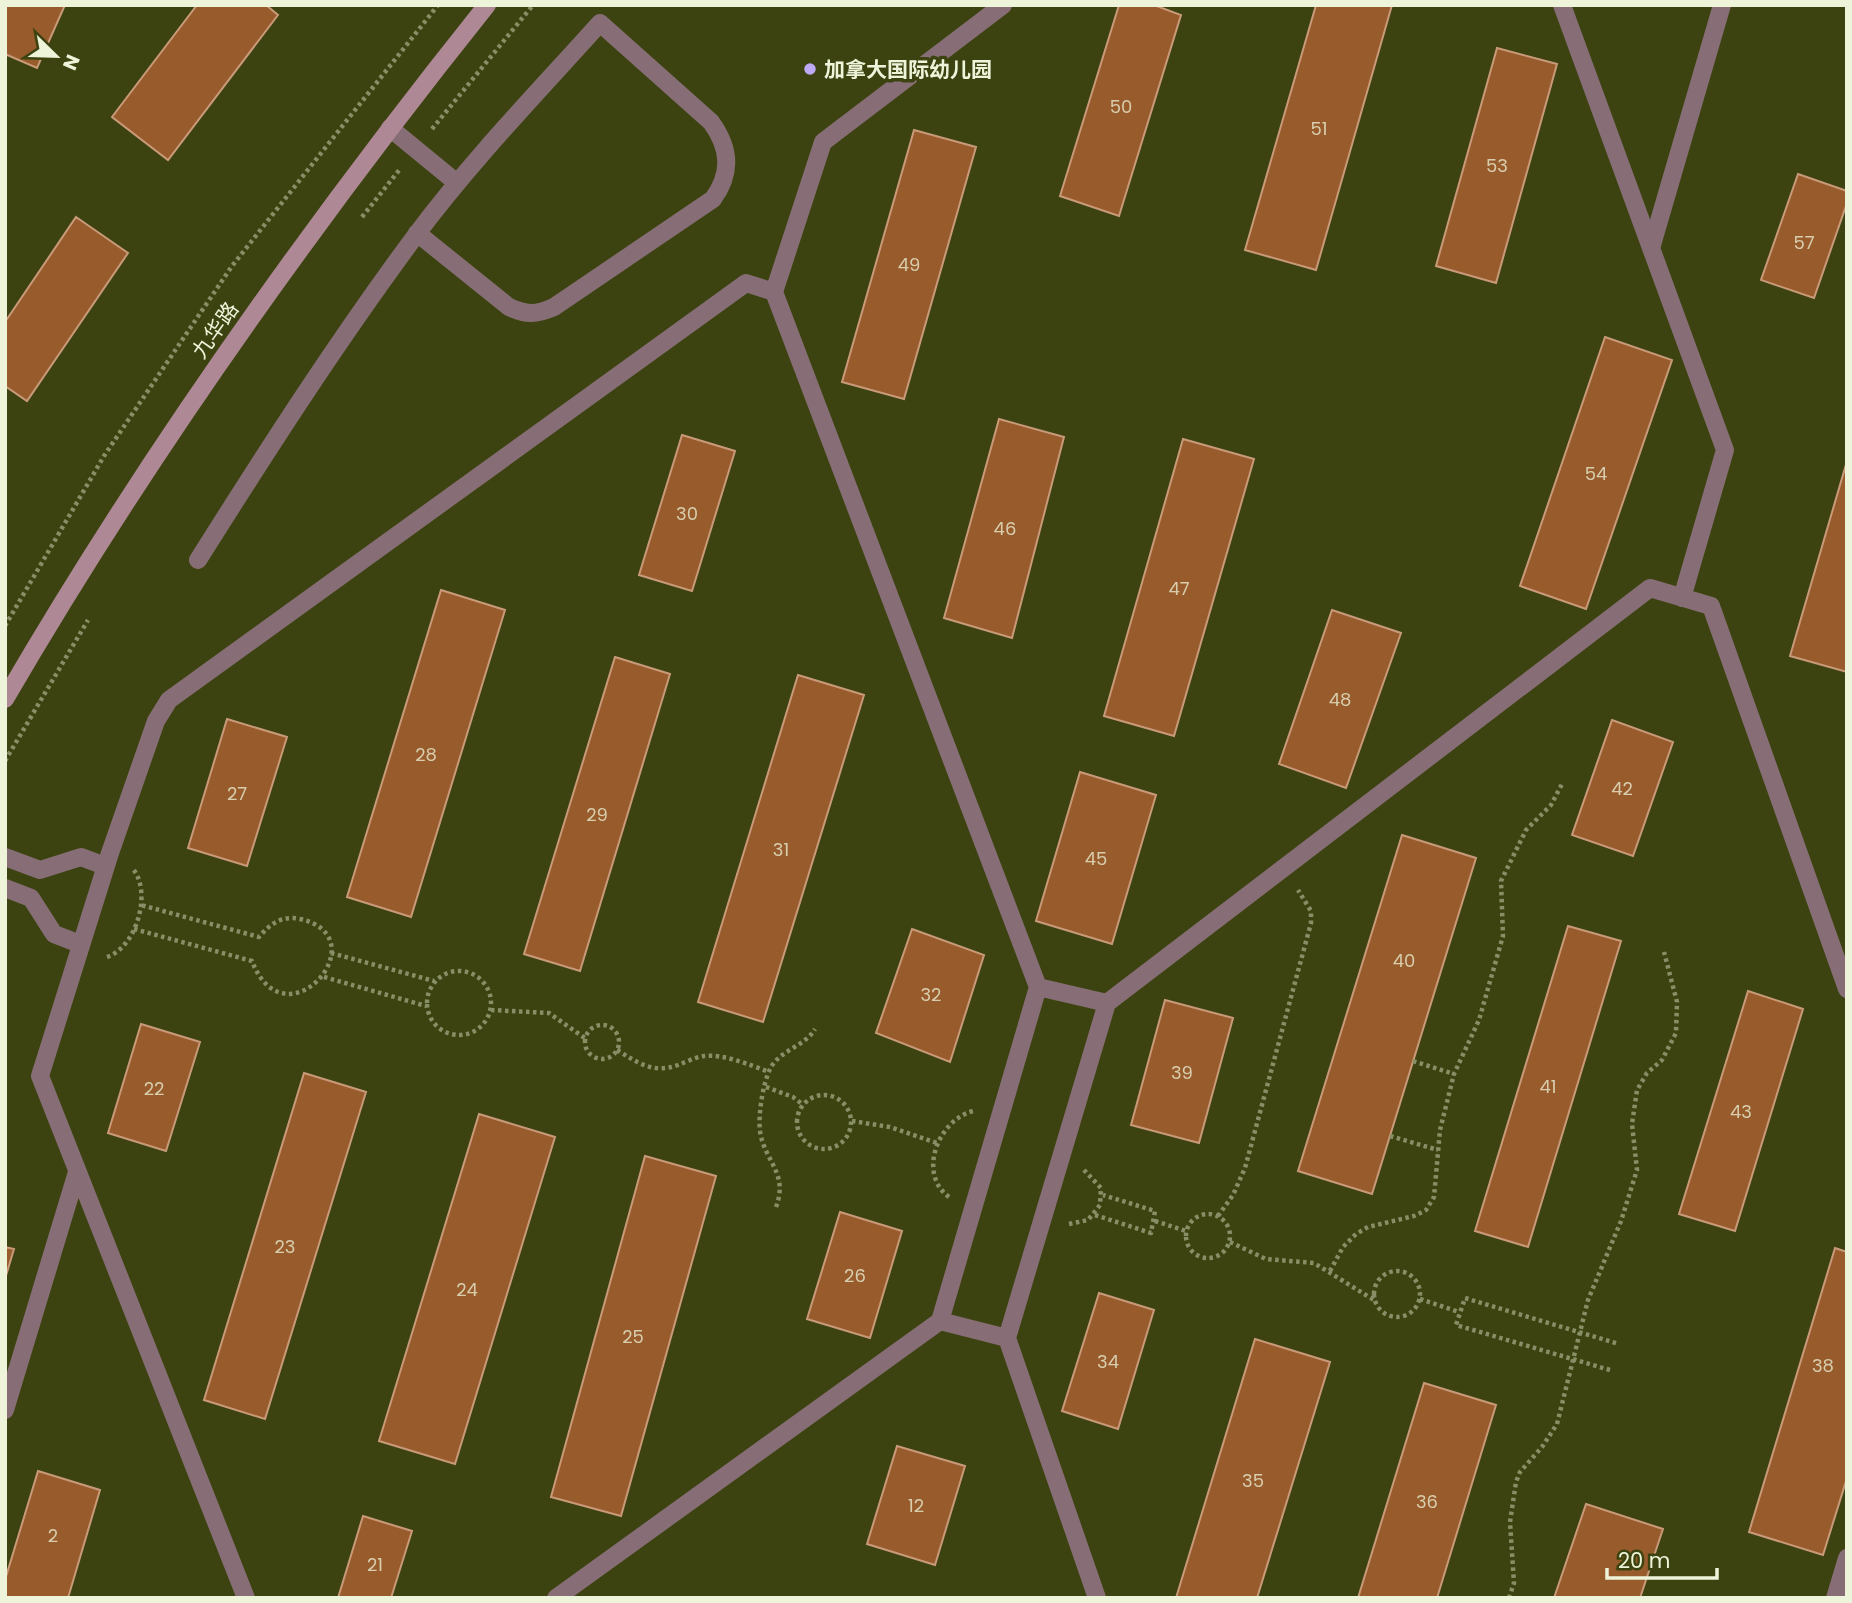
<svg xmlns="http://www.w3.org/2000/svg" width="1852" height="1603" font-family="Poppins,'Noto Sans SC',sans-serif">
<rect width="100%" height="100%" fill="#3c4310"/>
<!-- building -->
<path fill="#985b2b" stroke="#c99a79" stroke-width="2" d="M 5,5 L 65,5 L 37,68 L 5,54 Z
M 197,5 L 266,5 L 278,15 L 168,160 L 112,117 Z
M 1119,5 L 1154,5 L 1181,15 L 1119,216 L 1060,196 Z
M 1316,5 L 1392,5 L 1316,270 L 1245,250 Z
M 1497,48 L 1557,64 L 1496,283 L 1436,266 Z
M 914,130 L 976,147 L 904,399 L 842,382 Z
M 1798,174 L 1847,191 L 1847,203 L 1814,298 L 1761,280 Z
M 76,217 L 128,253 L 27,401 L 5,386 L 5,322 Z
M 1605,337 L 1672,360 L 1586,609 L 1520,586 Z
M 999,419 L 1064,437 L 1012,638 L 944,618 Z
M 682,435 L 735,451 L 692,591 L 639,575 Z
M 1183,439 L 1254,459 L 1174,736 L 1104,716 Z
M 1847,461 L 1847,672 L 1790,656 Z
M 441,590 L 505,610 L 411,917 L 347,897 Z
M 1332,610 L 1401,633 L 1346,788 L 1279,764 Z
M 615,657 L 670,674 L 580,971 L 524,954 Z
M 798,675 L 864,695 L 763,1022 L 698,1002 Z
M 227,719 L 287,737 L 247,866 L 188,848 Z
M 1612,720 L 1673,742 L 1633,856 L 1572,835 Z
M 1080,772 L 1156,795 L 1112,944 L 1036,921 Z
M 1402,835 L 1476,858 L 1372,1194 L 1298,1171 Z
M 1568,926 L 1621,941 L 1528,1247 L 1475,1231 Z
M 912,929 L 984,955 L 950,1062 L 876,1033 Z
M 1748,991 L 1803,1009 L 1735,1231 L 1679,1214 Z
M 1165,1000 L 1233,1018 L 1199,1143 L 1131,1125 Z
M 141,1024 L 200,1042 L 166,1151 L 108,1133 Z
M 304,1073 L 366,1092 L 265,1419 L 204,1400 Z
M 479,1114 L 555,1137 L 455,1464 L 379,1441 Z
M 645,1156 L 716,1176 L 621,1516 L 551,1497 Z
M 840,1212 L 902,1231 L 870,1338 L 807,1319 Z
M 5,1247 L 14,1249 L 5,1279 Z
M 1835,1248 L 1847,1252 L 1847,1478 L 1823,1555 L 1749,1532 Z
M 1099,1293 L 1154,1310 L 1118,1429 L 1062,1411 Z
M 1255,1339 L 1330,1362 L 1257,1598 L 1176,1598 Z
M 1424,1383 L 1496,1405 L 1437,1598 L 1358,1598 Z
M 897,1446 L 965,1466 L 935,1565 L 867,1544 Z
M 38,1471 L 100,1490 L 68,1598 L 5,1598 L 5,1580 Z
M 1586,1504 L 1663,1529 L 1640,1598 L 1554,1598 Z
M 363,1516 L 412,1531 L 391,1598 L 338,1598 Z"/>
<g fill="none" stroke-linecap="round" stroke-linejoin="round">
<!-- path -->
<path stroke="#888f66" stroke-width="4.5" stroke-dasharray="3.5 3.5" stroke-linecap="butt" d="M 432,129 L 533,5
M 362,217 L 400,169
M 5,626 L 104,456 L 232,266 L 438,5
M 5,761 L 88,620
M 134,929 L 252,961 C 285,1048 381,937 300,919 C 282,915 270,924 259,937 L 141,905
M 331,953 L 434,981
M 107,957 C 137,947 152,892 133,869
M427 1003a32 32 0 1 1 64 0a32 32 0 1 1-64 0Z
M 324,977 L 426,1006
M 491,1010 L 549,1013 L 586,1039
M585 1042a17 17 0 1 1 34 0a17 17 0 1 1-34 0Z
M 617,1050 C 638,1063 653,1074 678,1065 C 686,1062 696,1057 704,1056 C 725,1054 750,1065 769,1072
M 1413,1061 L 1454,1074
M 766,1087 L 793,1097 L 802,1104
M797 1122a27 27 0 1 1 54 0a27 27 0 1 1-54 0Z
M 852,1121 L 890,1127 L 937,1143
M 1390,1136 L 1438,1150
M 949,1197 C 917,1174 938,1120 973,1111
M 776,1207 C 789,1173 764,1161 760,1131 C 758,1114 763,1082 771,1067 C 781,1050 805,1046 815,1029
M1186 1236a22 22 0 1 1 44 0a22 22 0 1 1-44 0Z
M 1095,1215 L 1151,1233 L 1155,1211 L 1103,1195
M 1218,1216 L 1233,1195 L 1245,1168 L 1311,923 L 1311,911 L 1298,890
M 1155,1221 L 1186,1231
M 1069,1224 L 1088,1220 L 1100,1205 L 1101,1188 L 1084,1170
M 1230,1242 L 1266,1259 L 1314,1263 L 1374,1300
M1374 1294a23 23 0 1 1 46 0a23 23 0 1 1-46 0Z
M 1330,1271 L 1343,1247 L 1356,1234 L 1368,1227 L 1414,1216 L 1426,1210 L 1434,1197 L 1440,1130 L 1454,1074 L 1479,1020 L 1503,936 L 1501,881 L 1526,830 L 1551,805 L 1562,784
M 1420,1299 L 1459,1312
M 1610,1370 L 1456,1325 L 1465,1298 L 1619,1344
M 1509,1598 L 1514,1583 L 1510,1522 L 1516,1482 L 1520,1472 L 1542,1447 L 1557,1424 L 1588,1300 L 1621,1221 L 1637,1170 L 1632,1124 L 1637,1090 L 1647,1073 L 1662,1060 L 1676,1033 L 1677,1002 L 1664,952"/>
<!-- lane -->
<path stroke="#876e76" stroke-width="18" d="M 390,128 L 457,183
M 1652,245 L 1722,5
M 198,560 C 268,449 338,340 416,235 C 472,160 538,92 600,23 L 711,122 C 730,148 732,173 713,199 L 554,307 C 536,315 526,315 509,307 L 417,233"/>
<!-- street -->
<path stroke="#876e76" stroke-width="18" d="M 1562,5 L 1725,450 L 1682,598
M 774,292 L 823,142 L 1003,5
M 5,857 L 40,870 L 81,857 L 105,866
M 5,888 L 31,898 L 54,934 L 80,944
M 1038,987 L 1107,1003
M 940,1321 L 1007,1338
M 5,1410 L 77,1172
M 246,1598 L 40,1076 L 110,853 L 156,721 L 169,700 L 746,283 L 774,292 L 1038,987 L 940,1321 L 556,1598
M 1097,1598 L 1007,1338 L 1107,1003 L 1650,588 L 1711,606 L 1847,989
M 1835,1598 L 1847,1558"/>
<!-- secondary -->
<path stroke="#ae8895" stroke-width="18" d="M 5,699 C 147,455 311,225 487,5"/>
</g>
<!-- markers -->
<circle fill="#bea9f5" stroke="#3c4310" stroke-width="2.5" cx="810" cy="69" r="7"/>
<g text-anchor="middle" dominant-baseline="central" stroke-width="7" stroke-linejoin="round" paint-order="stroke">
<!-- number labels -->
<g font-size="18" fill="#d8ceae">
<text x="1121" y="106">50</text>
<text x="1319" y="128">51</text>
<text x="1497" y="165">53</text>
<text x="1804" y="242">57</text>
<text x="909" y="264">49</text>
<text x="1596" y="473">54</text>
<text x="687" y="513">30</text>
<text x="1005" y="528">46</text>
<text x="1179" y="588">47</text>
<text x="1340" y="699">48</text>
<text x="426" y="754">28</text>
<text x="1622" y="788">42</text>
<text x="237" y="793">27</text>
<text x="597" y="814">29</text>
<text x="781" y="849">31</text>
<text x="1096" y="858">45</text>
<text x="1404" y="960">40</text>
<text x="931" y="994">32</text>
<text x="1182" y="1072">39</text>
<text x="1548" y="1086">41</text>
<text x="154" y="1088">22</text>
<text x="1741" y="1111">43</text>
<text x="285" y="1246">23</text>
<text x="855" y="1275">26</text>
<text x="467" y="1289">24</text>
<text x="633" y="1336">25</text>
<text x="1108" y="1361">34</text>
<text x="1823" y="1365">38</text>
<text x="1253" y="1480">35</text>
<text x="1427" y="1501">36</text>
<text x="916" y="1505">12</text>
<text x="53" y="1535">2</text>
<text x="375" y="1564">21</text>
</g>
<!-- poi labels -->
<g font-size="21" font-weight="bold" fill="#eef4d9" stroke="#3c4310" text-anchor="start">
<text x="824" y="69">加拿大国际幼儿园</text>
</g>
<!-- street labels -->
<g font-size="21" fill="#eef4d9" stroke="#3c4310">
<text transform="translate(215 330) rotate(-55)">九华路</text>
</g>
</g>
<!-- border -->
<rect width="1852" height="1603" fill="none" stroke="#eef4d9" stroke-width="14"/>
<!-- north arrow -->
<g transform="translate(56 56) rotate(113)" stroke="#3c4310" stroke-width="5" paint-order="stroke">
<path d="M0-5L12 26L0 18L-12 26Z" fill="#eef4d9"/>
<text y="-10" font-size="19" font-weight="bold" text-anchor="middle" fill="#eef4d9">N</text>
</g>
<!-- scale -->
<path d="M1607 1568v10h110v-10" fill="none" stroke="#eef4d9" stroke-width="3.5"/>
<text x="1618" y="1568" font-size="21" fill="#eef4d9" stroke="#3c4310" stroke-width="5" paint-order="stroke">20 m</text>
</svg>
